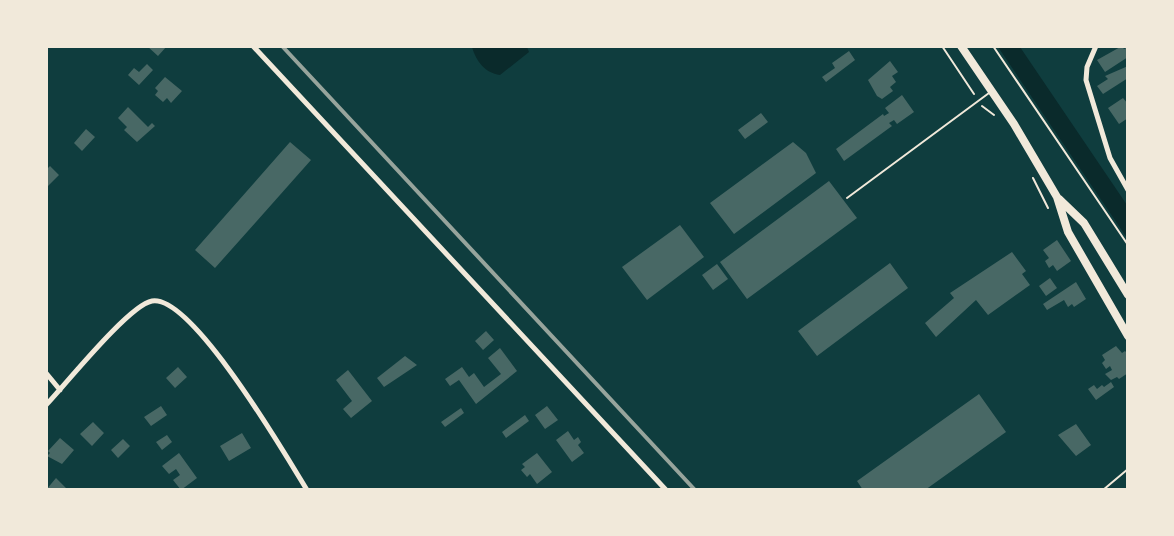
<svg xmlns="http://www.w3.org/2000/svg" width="1174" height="536" font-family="'PT Sans Narrow',sans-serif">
<rect width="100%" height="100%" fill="#0f3d3e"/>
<!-- water -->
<path fill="#0a2a2b" d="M 472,47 L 527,47 L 529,52 L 500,75 C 485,73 476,61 472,47 Z
M 998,47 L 1020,47 L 1127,205 L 1127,238 Z"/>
<!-- building -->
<path fill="#486865" d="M 147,46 L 167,46 L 158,56 Z
M 1122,46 L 1124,49 L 1128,47 L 1128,57 L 1105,72 L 1097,60 Z
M 849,51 L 855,60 L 826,82 L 822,77 L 835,68 L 832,63 Z
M 890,61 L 898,72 L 892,76 L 896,82 L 890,87 L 893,91 L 882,99 L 877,96 L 868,80 Z
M 147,64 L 153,70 L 139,85 L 128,75 L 134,68 L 139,72 Z
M 1128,66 L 1128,78 L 1103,94 L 1097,86 L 1108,79 L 1105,76 Z
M 165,77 L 182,91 L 171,103 L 167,98 L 163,102 L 155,95 L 158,91 L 155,88 Z
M 902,95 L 914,112 L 897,124 L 894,120 L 889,123 L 892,126 L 844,161 L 836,149 L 883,114 L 884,116 L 889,113 L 885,108 Z
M 1123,98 L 1128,104 L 1128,118 L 1119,124 L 1108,108 Z
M 128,107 L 148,127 L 152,123 L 155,126 L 137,142 L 124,130 L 127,127 L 118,118 Z
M 761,113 L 768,122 L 745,139 L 738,130 Z
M 86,129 L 95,137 L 82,151 L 74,143 Z
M 290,142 L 311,160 L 215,268 L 195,250 Z
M 793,142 L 806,153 L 816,173 L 734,234 L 710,203 Z
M 50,166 L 59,175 L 46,188 L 46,170 Z
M 829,181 L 857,218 L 747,299 L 720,262 Z
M 680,225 L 704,257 L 647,300 L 622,267 Z
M 1057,240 L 1071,261 L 1057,271 L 1053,265 L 1049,268 L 1045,261 L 1049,258 L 1043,250 Z
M 1012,252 L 1026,271 L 1022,274 L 1030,285 L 988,315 L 976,300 L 936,337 L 925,323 L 954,298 L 950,293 Z
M 890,263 L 908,288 L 817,356 L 798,331 Z
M 717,264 L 728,279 L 713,290 L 702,275 Z
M 1050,278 L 1057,288 L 1046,296 L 1039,286 Z
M 1076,282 L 1086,299 L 1074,307 L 1072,304 L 1068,307 L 1064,300 L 1047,310 L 1043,304 Z
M 486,331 L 494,340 L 483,350 L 475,341 Z
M 1116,346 L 1122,353 L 1125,351 L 1128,354 L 1128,373 L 1119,379 L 1117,377 L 1111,380 L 1105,374 L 1112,370 L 1110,366 L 1106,369 L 1102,363 L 1105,360 L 1102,355 Z
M 500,348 L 517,371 L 476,404 L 459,380 L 450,386 L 445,379 L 462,367 L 469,377 L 474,373 L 484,387 L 501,374 L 488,358 Z
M 405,356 L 417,365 L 384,387 L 377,378 Z
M 178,367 L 187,377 L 175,388 L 166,378 Z
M 348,370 L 372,401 L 351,418 L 343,409 L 352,401 L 336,380 Z
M 1111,382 L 1114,387 L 1096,400 L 1088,389 L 1094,385 L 1097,389 L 1102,385 L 1104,387 Z
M 979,394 L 1006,432 L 925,490 L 863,490 L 857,481 Z
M 161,406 L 167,415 L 151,426 L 144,417 Z
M 547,406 L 558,420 L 545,429 L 535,415 Z
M 461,408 L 464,413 L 445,427 L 441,422 Z
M 525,415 L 529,421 L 506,438 L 502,432 Z
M 93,422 L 104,433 L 92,446 L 80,434 Z
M 1076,424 L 1091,445 L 1076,456 L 1058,435 Z
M 568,431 L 574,440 L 578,437 L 581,442 L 578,445 L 584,453 L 572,462 L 556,440 Z
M 242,433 L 251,448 L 229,461 L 220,446 Z
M 167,435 L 172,442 L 162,450 L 156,442 Z
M 60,438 L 74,450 L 62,464 L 47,456 L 50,453 L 48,451 Z
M 123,439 L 130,446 L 118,458 L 111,450 Z
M 179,453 L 197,478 L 181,490 L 173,480 L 180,475 L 176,469 L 169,474 L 162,466 Z
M 537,453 L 552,472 L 537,484 L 530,474 L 527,477 L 521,470 L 525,467 L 522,464 Z
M 56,478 L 68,490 L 46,490 Z"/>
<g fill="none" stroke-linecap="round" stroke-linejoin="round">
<!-- path -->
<path stroke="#f1e9da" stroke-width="2" d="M 942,46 L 974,94
M 993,46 L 1128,245
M 982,106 L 994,115
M 1033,178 L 1048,208"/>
<!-- service -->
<path stroke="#f1e9da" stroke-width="2" d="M 847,198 L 989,93
M 1103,490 L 1128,469"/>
<!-- minor -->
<path stroke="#f1e9da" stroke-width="5" d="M 253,46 L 666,490
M 1096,46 L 1087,67 L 1086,80 L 1110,158 L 1128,190
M 46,373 L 60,390
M 46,405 C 66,384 129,305 152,301 C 192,294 286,456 307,490"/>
<!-- primary -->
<path stroke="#f1e9da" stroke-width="8" d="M 961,46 L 1014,124 L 1057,197 L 1068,232 L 1128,336
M 1059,199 L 1084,223 L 1128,295"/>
<!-- rail -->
<path stroke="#97a49c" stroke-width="4" d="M 282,46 L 695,490"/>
</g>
<!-- border -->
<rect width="1174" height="536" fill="none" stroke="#f1e9da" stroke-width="96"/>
</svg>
